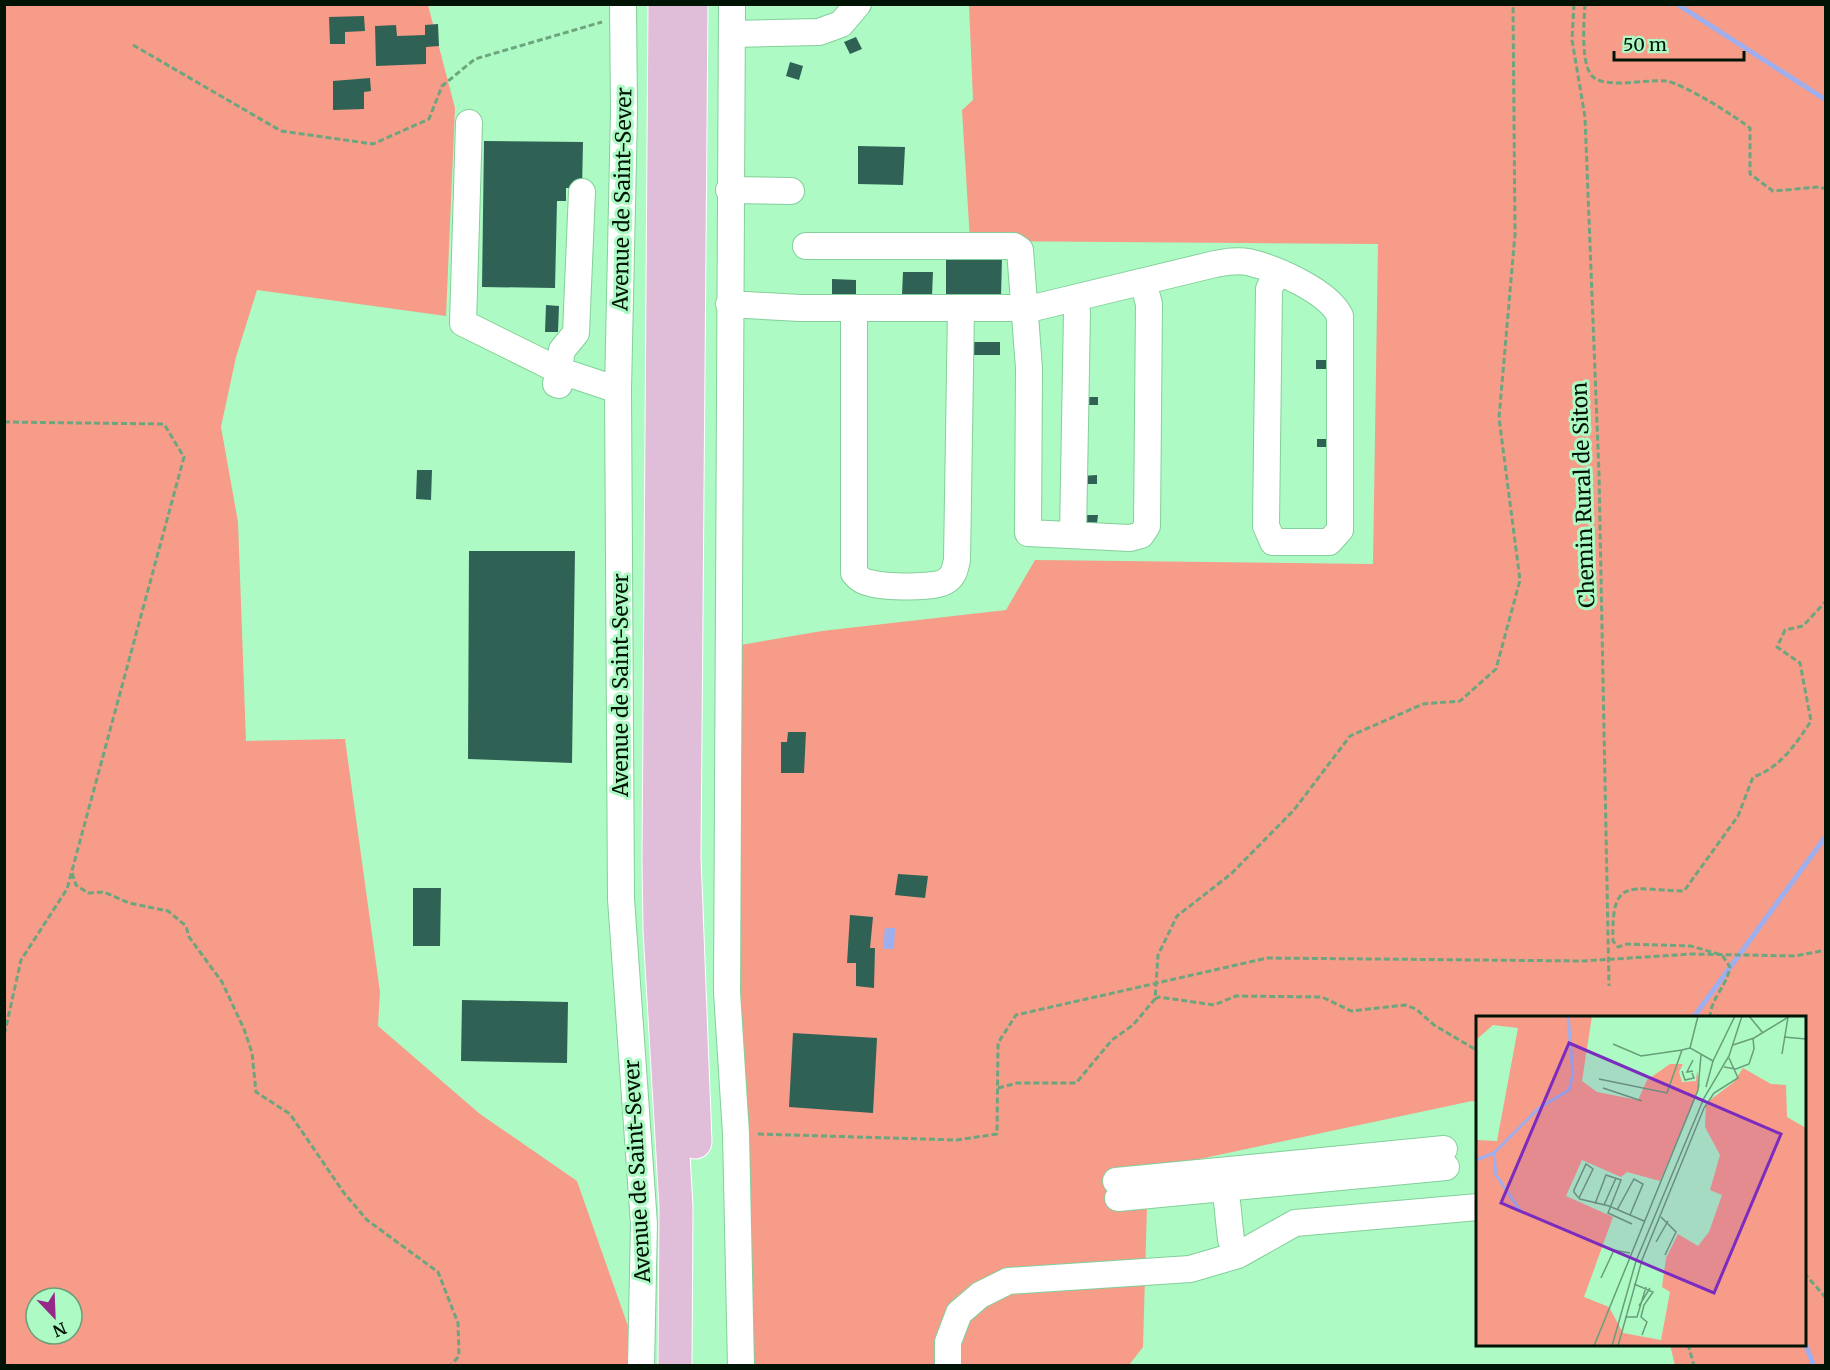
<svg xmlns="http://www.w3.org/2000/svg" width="1830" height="1370" font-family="Merriweather,serif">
<rect width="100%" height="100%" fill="#adfac4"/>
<!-- green -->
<path fill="#f69c88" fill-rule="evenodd" d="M 5,5 L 428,5 L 455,108 L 446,316 L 257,290 L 236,357 L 221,427 L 238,522 L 246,741 L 345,739 L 380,992 L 378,1026 L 480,1114 L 577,1181 L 642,1366 L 5,1366 ZM 36,1298 L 72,1298 L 72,1334 L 36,1334 Z
M 969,5 L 1825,5 L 1825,1365 L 1675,1365 L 1670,1345 L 1804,1344 L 1804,1018 L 1478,1018 L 1477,1102 L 1472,1101 L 1148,1170 L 1143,1347 L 1129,1365 L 735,1366 L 735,646 L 822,631 L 1006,610 L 1035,560 L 1373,564 L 1378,244 L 970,241 L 962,110 L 973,100 Z"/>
<!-- water -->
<path fill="#9fafed" d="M 885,928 L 895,928 L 894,949 L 883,949 Z"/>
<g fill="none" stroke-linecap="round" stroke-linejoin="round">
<!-- stream -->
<path stroke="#9fafed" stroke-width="5" d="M 1677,4 L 1826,100
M 1693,1018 L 1826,836
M 1804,1341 L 1814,1366"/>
</g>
<!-- building -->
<path fill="#2f6254" d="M 364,16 L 365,31 L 345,32 L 345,44 L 330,44 L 329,17 Z
M 438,24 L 439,46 L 426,47 L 426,64 L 376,66 L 375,26 L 396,25 L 397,36 L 425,35 L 425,25 Z
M 856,37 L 862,49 L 850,54 L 844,42 Z
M 790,62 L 803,66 L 799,80 L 786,76 Z
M 370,78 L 371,91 L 364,92 L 364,109 L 333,110 L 333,81 Z
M 484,141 L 583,142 L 582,188 L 566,188 L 566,201 L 557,201 L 555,288 L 482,287 Z
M 858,146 L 905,147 L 903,185 L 858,184 Z
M 946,256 L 1002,257 L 1001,297 L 946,297 Z
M 903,272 L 933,272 L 932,296 L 902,295 Z
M 832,279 L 856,280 L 856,296 L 832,295 Z
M 546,305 L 559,306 L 558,332 L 545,332 Z
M 974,342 L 1000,342 L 1000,355 L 974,355 Z
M 1316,360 L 1334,360 L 1334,369 L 1316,369 Z
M 1081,397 L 1098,397 L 1098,405 L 1081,405 Z
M 1317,439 L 1333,439 L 1333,447 L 1317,447 Z
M 417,470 L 432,470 L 431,500 L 416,499 Z
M 1097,475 L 1097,484 L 1081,484 L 1081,476 Z
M 1080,515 L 1098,515 L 1097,523 L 1080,523 Z
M 469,551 L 575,551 L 572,763 L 468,759 Z
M 788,732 L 806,732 L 804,773 L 781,773 L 781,742 L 787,742 Z
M 898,874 L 928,876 L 925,898 L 895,895 Z
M 413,888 L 441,888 L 440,946 L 413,946 Z
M 850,915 L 873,917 L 870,948 L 875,948 L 874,988 L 856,986 L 856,963 L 847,963 Z
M 462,1000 L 568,1002 L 567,1063 L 461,1061 Z
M 793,1033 L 877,1038 L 873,1113 L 789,1107 Z"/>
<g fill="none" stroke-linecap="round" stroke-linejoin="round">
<!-- minor casing -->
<g stroke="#84cf9b" stroke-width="28">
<path id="minor" d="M 623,4 L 624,112 L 618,390 L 621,899 L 644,1224 L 641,1366
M 732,4 L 727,992 L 736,1134 L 741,1366
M 732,34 L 819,32 L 841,24 L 858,4
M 469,123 L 463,323 L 558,370 L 618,390
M 729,190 L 791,191
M 806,246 L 1014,246 L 1020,250 L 1029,368 L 1028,533 L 1130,538 L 1141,535 L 1147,526 L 1149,304 L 1143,282
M 729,304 L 800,308 L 1033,308 L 1215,264 C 1226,262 1237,260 1248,262 C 1275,268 1328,291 1340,316 L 1340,530 L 1329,542 L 1273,542 L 1266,526 L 1269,289 L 1277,273
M 854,308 L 854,573 C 858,578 863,582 870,583 C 884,587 935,589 946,581 C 954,576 955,569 957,560 L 961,308
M 559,385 L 556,384 L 562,350 L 576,333 L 582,192
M 1073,535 L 1077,313 L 1075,298
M 1224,1173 L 1231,1240 L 1238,1255
M 1116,1181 L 1444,1149
M 1118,1198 L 1446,1167
M 948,1366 L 948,1342 L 959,1313 L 980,1295 L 1008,1281 L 1190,1269 L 1238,1255 L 1295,1223 L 1478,1207"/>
</g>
<!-- major casing -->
<g stroke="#fff" stroke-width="35">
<path id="major" d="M 665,4 L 659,860 L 660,930 L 676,1207 L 675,1366
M 691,4 L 684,857 L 695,1142"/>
</g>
<!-- path -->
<path stroke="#6da57e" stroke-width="3" stroke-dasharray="6 3" stroke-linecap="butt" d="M 1574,4 L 1572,40 L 1585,117 L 1599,474 L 1609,986
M 1585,4 C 1584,21 1580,65 1593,77 C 1608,89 1646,79 1666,81 C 1684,84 1735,116 1750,128 L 1750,174 L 1773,191 L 1819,187 L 1826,189
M 133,45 L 281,131 L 373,144 L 429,119 L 442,86 L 475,59 L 602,22
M 4,422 L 164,424 L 184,457 L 67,889 L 21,960 L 4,1036
M 72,873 L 76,885 L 88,893 L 104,892 L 129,903 L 168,911 L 186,926 L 189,937 L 222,982 L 244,1029 L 252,1053 L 256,1092 L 290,1114 L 344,1193 L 367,1220 L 438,1272 L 458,1323 L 459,1356 L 450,1366
M 1155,999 L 1159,997 L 1214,1005 L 1236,996 L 1322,997 L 1351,1011 L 1405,1005 L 1416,1009 L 1434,1025 L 1478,1051
M 1710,1018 C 1710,999 1727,986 1730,967 L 1722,955 L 1691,946 L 1627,944 L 1618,947 L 1613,941 C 1611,875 1630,890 1684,891 L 1738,816 L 1753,777 C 1780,768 1796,744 1811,721 L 1800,663 L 1777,647 L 1785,630 L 1803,626 L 1826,601
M 998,1088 L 1017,1083 L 1076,1083 L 1112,1040 L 1133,1025 L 1155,999 L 1158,955 L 1177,916 L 1231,874 L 1294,810 L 1350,736 L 1423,704 L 1460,701 L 1496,669 L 1520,580 L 1499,418 L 1515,234 L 1513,4
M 758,1134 L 957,1140 L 997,1134 L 998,1043 L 1016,1015 L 1267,958 L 1583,961 L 1692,954 L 1795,956 L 1826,950
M 1804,1273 L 1826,1298
M 1688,1344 L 1694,1366"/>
<!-- minor -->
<use href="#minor" stroke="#fff" stroke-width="26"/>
<!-- major -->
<use href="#major" stroke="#e0bed9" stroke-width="33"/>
</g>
<g text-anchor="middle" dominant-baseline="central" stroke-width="6" stroke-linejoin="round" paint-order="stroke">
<!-- street labels -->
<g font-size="21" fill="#001406" stroke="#adfac4">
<text transform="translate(622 199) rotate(-89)">Avenue de Saint-Sever</text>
<text transform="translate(1583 495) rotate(-92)">Chemin Rural de Siton</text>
<text transform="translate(620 685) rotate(-90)">Avenue de Saint-Sever</text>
<text transform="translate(637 1171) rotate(-93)">Avenue de Saint-Sever</text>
</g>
</g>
<!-- overview -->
<g transform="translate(1476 1016)">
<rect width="330" height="330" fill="#adfac4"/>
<path d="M 0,0 L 116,0 L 106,65 L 121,76 L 162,84 L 171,64 L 194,48 L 207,48 L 203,56 L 206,66 L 220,65 L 221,55 L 224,70 L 184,165 L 151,156 L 145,161 L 106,144 L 90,180 L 137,201 L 108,281 L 133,291 L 147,317 L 185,324 L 194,276 L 186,271 L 190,242 L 202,218 L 222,230 L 233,216 L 246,179 L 234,174 L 244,139 L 229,111 L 230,87 L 258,66 L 267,52 L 295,68 L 310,69 L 311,101 L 330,112 L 330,330 L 0,330 L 0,124 L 21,125 L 42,12 L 17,9 L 0,24 Z" fill="#f69c88"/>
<path fill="none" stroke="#9fafed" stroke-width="3" d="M 0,144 L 18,137M 46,197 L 20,159 L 18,137 L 63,92 L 93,74 L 97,58 L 92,0"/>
<path fill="none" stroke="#689e78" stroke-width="1.5" d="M 222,0 L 214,32 L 237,45M 273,0 L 287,17M 308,21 L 330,23M 137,28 L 165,40 L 206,34M 257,29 L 278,22 L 314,0M 306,38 L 312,1M 217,44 L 211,56 L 217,55M 248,51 L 260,53 L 273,48 L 278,33 L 277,22M 206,55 L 209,64 L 218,62 L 216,57M 123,63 L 191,77 L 206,34 L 214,32M 230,71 L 237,45 L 259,0M 127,72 L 166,85M 103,182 L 117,153 L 110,148 L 98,174 L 98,176 L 101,180 L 104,183 L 133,190 L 168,205M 119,188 L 130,159 L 145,164 L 132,197 L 156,208M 128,189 L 140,162M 141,194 L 158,163 L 167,168 L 154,199M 185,201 L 200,216 L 189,239M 180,226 L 192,205M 125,262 L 138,234 L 154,237M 158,268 L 177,276 L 168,289 L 165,301 L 171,306 L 166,319M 163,290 L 174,272M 149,301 L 161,301 L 170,271M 118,330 L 222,74 L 225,39M 136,330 L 160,245 L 228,82 L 253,40 L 266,0M 142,330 L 166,244 L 228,92 L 238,77 L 262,62 L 253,42"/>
<path fill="#7b2cbf" fill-opacity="0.15" stroke="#7b2cbf" stroke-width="3" d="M 93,27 L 305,118 L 238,277 L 25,187 Z"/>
<rect width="330" height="330" fill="none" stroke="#001406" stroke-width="3"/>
</g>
<!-- border -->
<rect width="1830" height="1370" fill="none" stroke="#001406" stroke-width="12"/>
<!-- north arrow -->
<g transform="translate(54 1316) rotate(157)"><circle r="28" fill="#adfac4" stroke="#689e78" stroke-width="1.5"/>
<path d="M0-4.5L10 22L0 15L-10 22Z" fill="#962889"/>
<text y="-9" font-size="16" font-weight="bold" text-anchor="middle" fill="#001406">N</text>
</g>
<!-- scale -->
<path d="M1614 51v9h130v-9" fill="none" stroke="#001406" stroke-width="3"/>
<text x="1623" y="51" font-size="18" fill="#001406" stroke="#adfac4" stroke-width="4.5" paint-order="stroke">50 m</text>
</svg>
